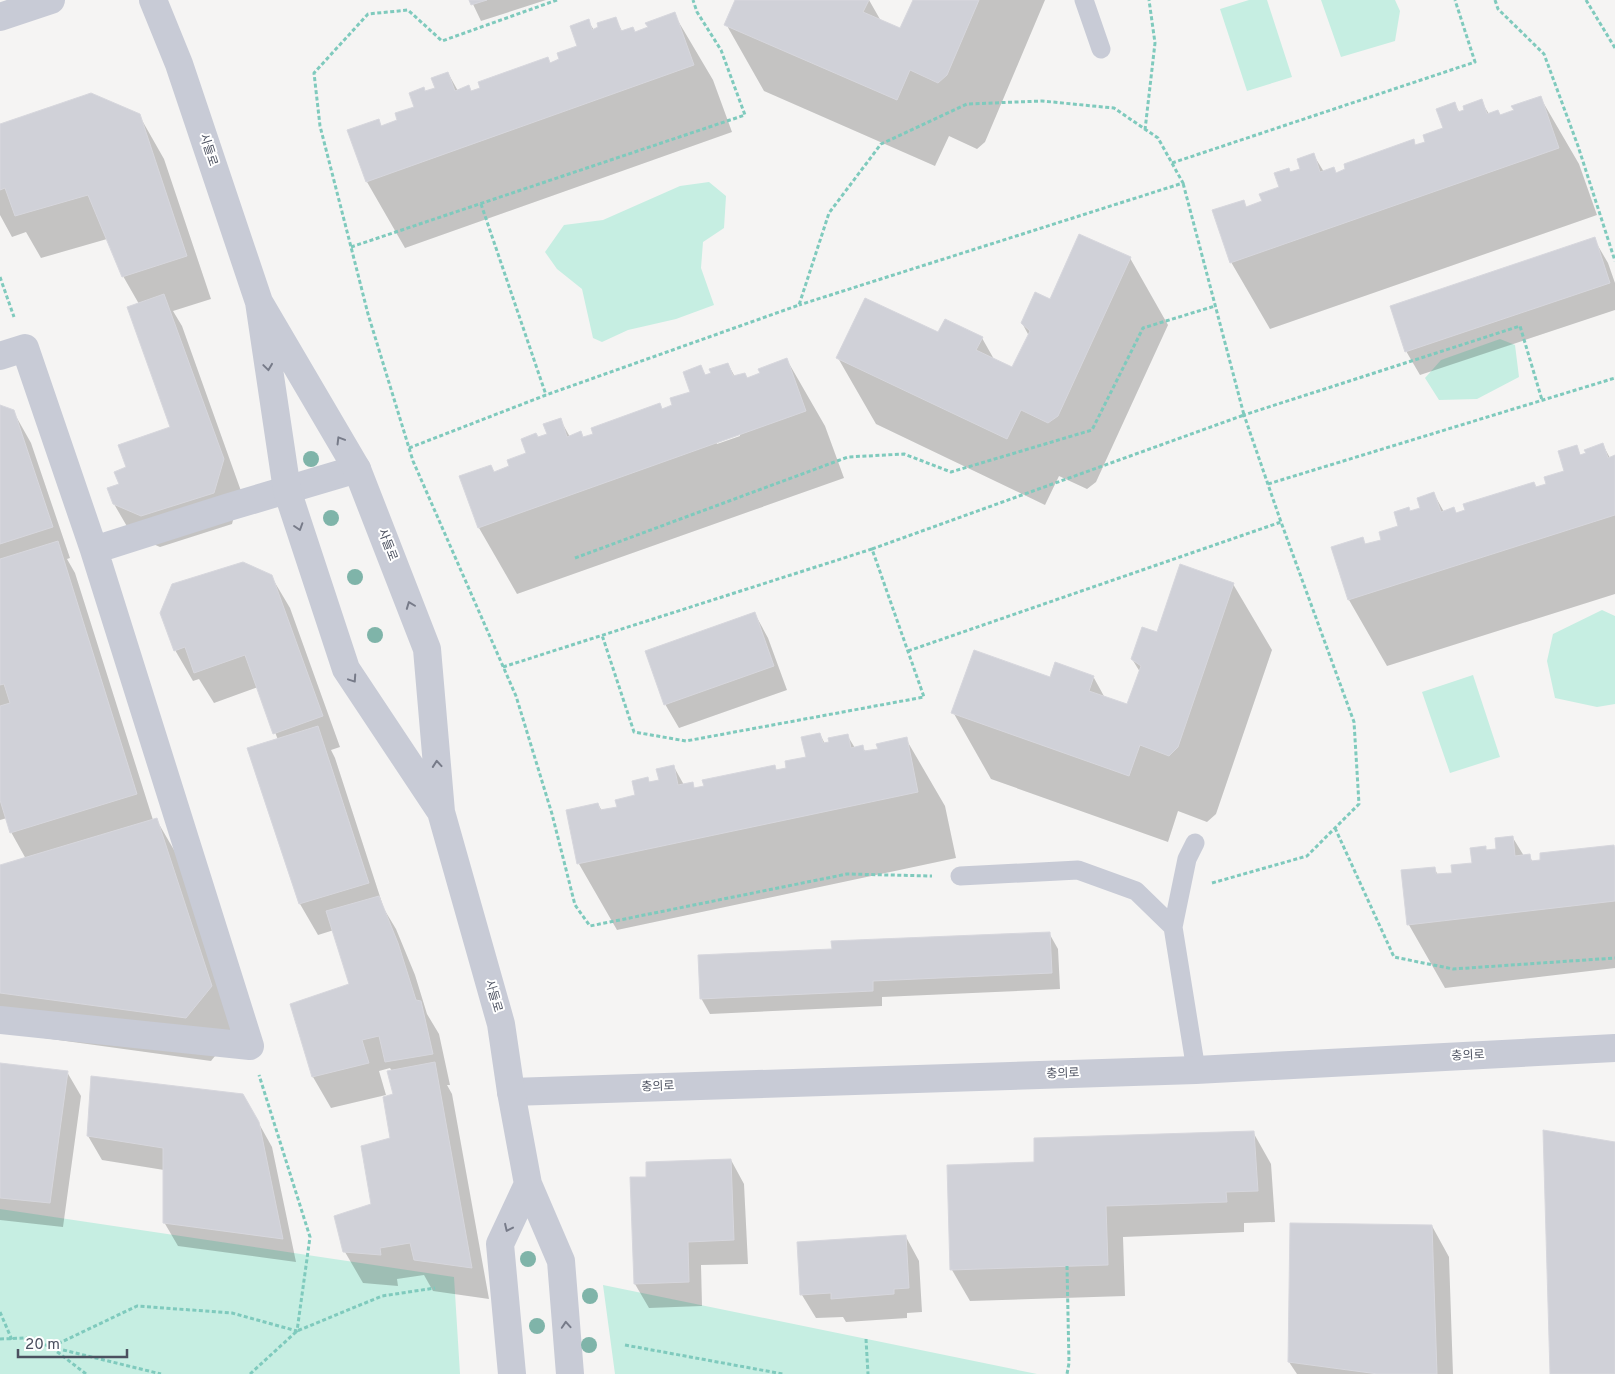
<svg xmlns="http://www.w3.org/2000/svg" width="1615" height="1374" font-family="Overpass,'Noto Sans KR',sans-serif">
<rect width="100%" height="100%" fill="#f5f4f3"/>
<!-- green -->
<path fill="#c6eee2" d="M 1249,0 L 1267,0 L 1292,77 L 1247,91 L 1220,9 Z
M 1321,0 L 1395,0 L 1400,11 L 1395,41 L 1341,57 Z
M 709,182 L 726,196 L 724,228 L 703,242 L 701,268 L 714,305 L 676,319 L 628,330 L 602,342 L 593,338 L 582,289 L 557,269 L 545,252 L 564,225 L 603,220 L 680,186 Z
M 1500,339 L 1515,345 L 1519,377 L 1477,399 L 1439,400 L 1425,378 L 1441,360 Z
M 1602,610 L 1615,616 L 1615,704 L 1597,707 L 1555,698 L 1547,661 L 1553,634 Z
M 1473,675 L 1500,757 L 1450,773 L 1422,692 Z
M 0,1209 L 454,1277 L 460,1374 L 0,1374 Z
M 603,1285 L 1037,1374 L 615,1374 Z"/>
<!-- shadow -->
<path fill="#0003" fill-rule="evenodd" d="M 471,0 L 546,0 L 481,21 Z
M 736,0 L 869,0 L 881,21 L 901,30 L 914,0 L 1045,0 L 985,142 L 977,149 L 949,136 L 935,166 L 764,91 L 726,24 Z
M 674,14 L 713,80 L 732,132 L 405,248 L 367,182 L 378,120 L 382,127 L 399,121 L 415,108 L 425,93 L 436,89 L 448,73 L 458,91 L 471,92 L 561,60 L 579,46 L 588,21 L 594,30 L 615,18 L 622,31 L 635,33 L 650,28 Z
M 1540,97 L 1579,164 L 1597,215 L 1270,329 L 1231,262 L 1243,201 L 1247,208 L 1263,202 L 1280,188 L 1289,169 L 1291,173 L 1301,170 L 1313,154 L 1324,172 L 1336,174 L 1413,141 L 1416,146 L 1427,142 L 1445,129 L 1454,103 L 1460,113 L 1481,101 L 1489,114 L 1498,111 L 1501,116 L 1515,111 Z
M 139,115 L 164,159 L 211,299 L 173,311 L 182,326 L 241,491 L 232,524 L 160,547 L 132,535 L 114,504 L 120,484 L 128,468 L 171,428 L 139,304 L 123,276 L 107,239 L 41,258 L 26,232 L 12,237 L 0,215 L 0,125 Z
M 1594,239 L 1608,263 L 1615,283 L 1615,310 L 1420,375 L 1406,351 Z
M 1130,258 L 1168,325 L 1096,482 L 1087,489 L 1059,476 L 1045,505 L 876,424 L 838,358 L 938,334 L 982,338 L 995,361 L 1013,369 L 1029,336 L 1022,323 L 1050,300 Z
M 787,360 L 825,426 L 844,478 L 517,594 L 479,528 L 461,477 L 494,473 L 511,467 L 528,453 L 538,439 L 548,434 L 560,419 L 570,437 L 584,438 L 674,406 L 691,392 L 701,367 L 706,376 L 728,364 L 735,377 L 745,374 L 748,379 L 762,374 ZM 740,433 L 740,436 L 717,444 L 716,442 Z
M 0,406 L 13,411 L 31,443 L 70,558 L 67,559 L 75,573 L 153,820 L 156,819 L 181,862 L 236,1030 L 211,1061 L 0,1032 L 0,867 L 26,859 L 11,832 L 7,818 L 0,820 Z
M 1603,445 L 1610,458 L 1615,457 L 1615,594 L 1387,666 L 1349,600 L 1362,539 L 1366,545 L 1383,540 L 1400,527 L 1411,513 L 1421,509 L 1434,494 L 1444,512 L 1454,509 L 1457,514 L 1548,485 L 1566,472 L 1576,447 L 1581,456 Z
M 271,576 L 290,608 L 340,747 L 331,750 L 335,758 L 384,909 L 396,929 L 415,975 L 427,1014 L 439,1034 L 450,1085 L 447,1085 L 452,1094 L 489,1299 L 433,1291 L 424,1275 L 397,1279 L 398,1286 L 363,1283 L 345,1252 L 372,1205 L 391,1139 L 395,1095 L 392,1071 L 390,1068 L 379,1071 L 386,1095 L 331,1108 L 313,1077 L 350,985 L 334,930 L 318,935 L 300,904 L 278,740 L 258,687 L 214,703 L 199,679 L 193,681 L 175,650 Z
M 1233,584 L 1272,650 L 1216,814 L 1207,822 L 1178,811 L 1168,842 L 991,779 L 953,712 L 1051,679 L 1055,664 L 1094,678 L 1105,698 L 1128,705 L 1140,672 L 1132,659 L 1158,633 Z
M 755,614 L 768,638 L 787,690 L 679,728 L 665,704 Z
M 820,734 L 825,744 L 847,735 L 855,748 L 862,747 L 866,752 L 880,749 L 906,739 L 945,806 L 956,858 L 617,930 L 579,864 L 598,804 L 602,811 L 618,808 L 637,796 L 647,779 L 650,783 L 660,781 L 674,767 L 684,785 L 692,784 L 695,789 L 774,766 L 777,771 L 788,769 L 807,758 Z
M 1513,838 L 1524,856 L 1529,856 L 1533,862 L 1613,846 L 1615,850 L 1615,968 L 1445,988 L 1409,925 L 1402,871 L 1434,868 L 1438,875 L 1453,874 L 1473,864 L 1485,847 L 1487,851 L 1497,850 Z
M 1049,933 L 1058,949 L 1060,989 L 882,997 L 882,1006 L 710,1014 L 701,998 L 833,950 Z
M 0,1064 L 67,1072 L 81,1096 L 63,1227 L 0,1220 Z
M 243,1095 L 272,1147 L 296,1262 L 178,1246 L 164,1222 L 164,1170 L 102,1160 L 88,1136 Z
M 1253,1132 L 1271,1164 L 1275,1222 L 1244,1223 L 1244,1232 L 1123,1237 L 1125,1296 L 970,1301 L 952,1270 L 1036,1163 Z
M 731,1160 L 744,1184 L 748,1264 L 701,1265 L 702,1306 L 649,1308 L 635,1284 L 648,1178 Z
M 1432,1226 L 1449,1257 L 1453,1374 L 1297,1374 L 1289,1362 Z
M 906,1237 L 919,1261 L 922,1312 L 907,1313 L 907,1318 L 846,1322 L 843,1317 L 816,1318 L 802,1295 Z"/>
<!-- building -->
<path fill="#d0d1d8" stroke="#d7d7dd" d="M 469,0 L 487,0 L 471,5 Z
M 735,0 L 869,0 L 863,12 L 900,28 L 913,0 L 979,0 L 947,75 L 938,83 L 910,70 L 897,100 L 724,25 Z
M 675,12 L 694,65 L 366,182 L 347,130 L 379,119 L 381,126 L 397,120 L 395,113 L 414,107 L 409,93 L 424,87 L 425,91 L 435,88 L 431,78 L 448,72 L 455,91 L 469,85 L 471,91 L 480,88 L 478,82 L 548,57 L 550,63 L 559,59 L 557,53 L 577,46 L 570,26 L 589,19 L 592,30 L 598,27 L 597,23 L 616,17 L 621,31 L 633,27 L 635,32 L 648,27 L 645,23 Z
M 91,93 L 140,114 L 187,256 L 122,277 L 88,195 L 15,216 L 5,188 L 0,190 L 0,124 Z
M 1541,96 L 1559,148 L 1230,263 L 1212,210 L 1244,200 L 1246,207 L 1262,201 L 1259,194 L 1279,187 L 1274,173 L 1289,168 L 1290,172 L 1300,169 L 1297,159 L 1314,153 L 1320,172 L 1334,167 L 1336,173 L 1345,169 L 1344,164 L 1414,139 L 1415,145 L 1425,142 L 1423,135 L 1443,128 L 1436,109 L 1455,102 L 1458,112 L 1464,110 L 1463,106 L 1482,99 L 1487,114 L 1498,110 L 1500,115 L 1514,110 L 1511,106 Z
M 1079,234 L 1131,257 L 1058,416 L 1048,423 L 1021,410 L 1007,439 L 836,358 L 865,298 L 938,332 L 945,319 L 983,337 L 976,350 L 1012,367 L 1030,331 L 1021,323 L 1035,292 L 1050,299 Z
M 1595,237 L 1610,283 L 1405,352 L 1390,306 Z
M 164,294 L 224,459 L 214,493 L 141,516 L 113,504 L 107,488 L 119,484 L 114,472 L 126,467 L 118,445 L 170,427 L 127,307 Z
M 787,358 L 806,411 L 478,528 L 459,476 L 491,465 L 494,472 L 509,466 L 507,460 L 526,453 L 521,439 L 536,433 L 538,437 L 547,434 L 543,424 L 561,418 L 567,437 L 581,431 L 583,437 L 593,434 L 591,428 L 660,403 L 662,409 L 672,405 L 670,398 L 690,392 L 683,372 L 701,365 L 705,375 L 711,373 L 709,369 L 728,363 L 733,376 L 745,373 L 747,378 L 760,373 L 758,369 Z
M 0,405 L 14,410 L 53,527 L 0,544 Z
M 1603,443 L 1608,458 L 1615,455 L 1615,515 L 1348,600 L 1331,547 L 1363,537 L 1365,544 L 1381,540 L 1379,532 L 1398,526 L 1394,512 L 1409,507 L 1410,511 L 1420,508 L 1417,498 L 1434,492 L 1441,512 L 1454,507 L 1456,513 L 1465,510 L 1463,504 L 1534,482 L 1536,487 L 1546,484 L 1544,477 L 1564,471 L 1558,451 L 1577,445 L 1580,455 L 1586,453 L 1584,450 Z
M 58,541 L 137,794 L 10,833 L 0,800 L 0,706 L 10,703 L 4,684 L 0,685 L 0,559 Z
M 243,562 L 272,575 L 323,716 L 273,734 L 245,655 L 194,673 L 185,647 L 174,651 L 160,613 L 172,584 Z
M 1180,564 L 1234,583 L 1178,747 L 1169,756 L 1140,745 L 1129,776 L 951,713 L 974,650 L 1050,677 L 1055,662 L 1094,676 L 1089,691 L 1127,704 L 1141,666 L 1131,659 L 1142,627 L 1157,632 Z
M 755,612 L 774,666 L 664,705 L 645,651 Z
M 318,726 L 369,883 L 299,904 L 247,748 Z
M 820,733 L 823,743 L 829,742 L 828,738 L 848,734 L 851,748 L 863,745 L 864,751 L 878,749 L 876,744 L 907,737 L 918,792 L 577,864 L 566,810 L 598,803 L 600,810 L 617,807 L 615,800 L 635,795 L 632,781 L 648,777 L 649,782 L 659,780 L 656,769 L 674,765 L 678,785 L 693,782 L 694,788 L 704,786 L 702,780 L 775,765 L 776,770 L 786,768 L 785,761 L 806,757 L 801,737 Z
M 157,818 L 212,986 L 186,1018 L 0,993 L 0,865 Z
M 1513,836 L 1515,856 L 1530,854 L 1531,861 L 1540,860 L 1540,853 L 1614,845 L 1615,851 L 1615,901 L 1407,925 L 1401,870 L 1435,867 L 1436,874 L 1452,873 L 1451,865 L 1472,863 L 1470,848 L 1486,846 L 1486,850 L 1496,849 L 1495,838 Z
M 379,896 L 398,943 L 416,1000 L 421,1001 L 433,1054 L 385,1062 L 379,1036 L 362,1040 L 369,1063 L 312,1077 L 290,1004 L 349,984 L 326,911 Z
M 1050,932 L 1052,973 L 873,981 L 873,991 L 700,999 L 698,955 L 832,949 L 831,941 Z
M 435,1062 L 472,1268 L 414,1260 L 410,1243 L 380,1248 L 381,1255 L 343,1252 L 334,1216 L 371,1204 L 361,1146 L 390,1138 L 383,1097 L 393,1094 L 387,1071 Z
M 0,1063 L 68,1071 L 50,1203 L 0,1198 Z
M 91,1076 L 243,1094 L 259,1122 L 283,1239 L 163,1223 L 163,1148 L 87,1136 Z
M 1543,1130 L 1615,1142 L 1615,1374 L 1550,1374 Z
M 1254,1131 L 1258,1191 L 1226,1192 L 1227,1202 L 1106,1206 L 1108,1265 L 950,1270 L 947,1165 L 1034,1162 L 1034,1138 Z
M 731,1159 L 734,1240 L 688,1242 L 689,1282 L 634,1284 L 630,1177 L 646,1177 L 646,1162 Z
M 1290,1223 L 1432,1225 L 1437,1374 L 1378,1374 L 1288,1362 Z
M 906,1235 L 909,1288 L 894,1289 L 894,1294 L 831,1299 L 831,1293 L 800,1295 L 797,1242 Z"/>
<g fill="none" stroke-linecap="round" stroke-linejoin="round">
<!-- path -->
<path stroke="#7fcabd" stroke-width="3" stroke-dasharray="4 2.5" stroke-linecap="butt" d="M 557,0 L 442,41 L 408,10 L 368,14 L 314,73 L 320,126 L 351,247 L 368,314 L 413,461 L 516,696 L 552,814 L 575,905 L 590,926 L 847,874 L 932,876
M 1495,0 L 1498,9 L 1544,54 L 1578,146 L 1615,261
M 1586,0 L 1615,48
M 1145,130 L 1155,43 L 1149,0
M 1172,163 L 1475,62 L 1455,0
M 481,204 L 546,395
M 351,247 L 745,115 L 721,50 L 697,12 L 693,0
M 0,277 L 14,317
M 409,448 L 546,395 L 799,305 L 829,213 L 881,144 L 967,104 L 1042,101 L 1114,108 L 1158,138 L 1183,183 L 799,305
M 1268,484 L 1615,378
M 872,549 L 1244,415 L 1183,183
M 575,558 L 848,457 L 904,454 L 951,472 L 1092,430 L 1143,328 L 1215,306
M 908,651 L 1281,522
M 503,667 L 872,549 L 924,697 L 686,741 L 634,732 L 602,635
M 1335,828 L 1394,957 L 1453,969 L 1615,958
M 1212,883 L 1307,856 L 1359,804 L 1354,722 L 1281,522 L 1244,415 L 1520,326 L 1542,400
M 1067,1266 L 1069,1363 L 1067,1374
M 0,1312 L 12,1340
M 0,1339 L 26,1338 L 51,1347 L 161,1374
M 866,1339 L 868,1374
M 625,1345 L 783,1374
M 86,1374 L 51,1347 L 137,1306 L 232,1313 L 297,1331 L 310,1237 L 259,1075
M 250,1374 L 297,1331 L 382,1296 L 435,1288"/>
<!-- service -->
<path stroke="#c8cbd6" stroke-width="19" d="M 1084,0 L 1101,49
M 1195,843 L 1187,859 L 1173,927 L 1196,1070
M 960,876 L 1078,870 L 1136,891 L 1173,927"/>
<!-- minor -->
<path stroke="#c8cbd6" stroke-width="28" d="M 0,356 L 25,348 L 94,550 L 229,507 L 357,469
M 0,1020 L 250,1046 L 94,550
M 511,1092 L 1196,1070 L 1615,1048"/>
<!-- tertiary -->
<path stroke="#c8cbd6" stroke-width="28" d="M 153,0 L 179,64 L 259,302 L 287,490 L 346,669 L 439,809
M 0,17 L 51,0
M 259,302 L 357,469 L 427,649 L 441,812 L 501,1024 L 511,1092 L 528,1184 L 561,1261 L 570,1374
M 512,1374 L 500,1244 L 528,1184"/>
</g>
<!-- trees -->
<g fill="#7fb4a9">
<circle cx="311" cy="459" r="8"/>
<circle cx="331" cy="518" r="8"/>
<circle cx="355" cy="577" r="8"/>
<circle cx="375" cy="635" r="8"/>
<circle cx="528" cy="1259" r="8"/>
<circle cx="590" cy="1296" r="8"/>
<circle cx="537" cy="1326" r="8"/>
<circle cx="589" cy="1345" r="8"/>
</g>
<!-- one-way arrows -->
<defs><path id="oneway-chevron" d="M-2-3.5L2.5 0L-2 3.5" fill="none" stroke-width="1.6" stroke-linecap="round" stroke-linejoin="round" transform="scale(1.25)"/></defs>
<g stroke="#777b89">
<use href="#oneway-chevron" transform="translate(268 367) rotate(82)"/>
<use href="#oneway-chevron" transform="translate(340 440) rotate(-121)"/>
<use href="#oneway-chevron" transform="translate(299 527) rotate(72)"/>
<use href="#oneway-chevron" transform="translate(410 605) rotate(-111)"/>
<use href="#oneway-chevron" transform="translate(353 679) rotate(56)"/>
<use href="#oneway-chevron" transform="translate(437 764) rotate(-95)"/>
<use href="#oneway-chevron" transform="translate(508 1228) rotate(115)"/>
<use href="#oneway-chevron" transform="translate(566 1325) rotate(-94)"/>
</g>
<g text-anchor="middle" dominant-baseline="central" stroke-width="4" stroke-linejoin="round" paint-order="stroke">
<!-- street labels -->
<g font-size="12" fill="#4b505f" stroke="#fff">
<text transform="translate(208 150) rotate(72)">사들로</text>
<text transform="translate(387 545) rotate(69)">사들로</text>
<text transform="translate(493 996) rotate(74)">사들로</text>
<text transform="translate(1468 1056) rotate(-3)">충의로</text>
<text transform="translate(1063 1074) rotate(-2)">충의로</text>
<text transform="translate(658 1087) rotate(-2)">충의로</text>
</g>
</g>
<!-- scale -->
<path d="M18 1349v8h109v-8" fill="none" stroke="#4b505f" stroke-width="2.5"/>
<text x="25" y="1349" font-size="15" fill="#4b505f" stroke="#ffffff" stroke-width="4" paint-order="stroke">20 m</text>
</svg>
